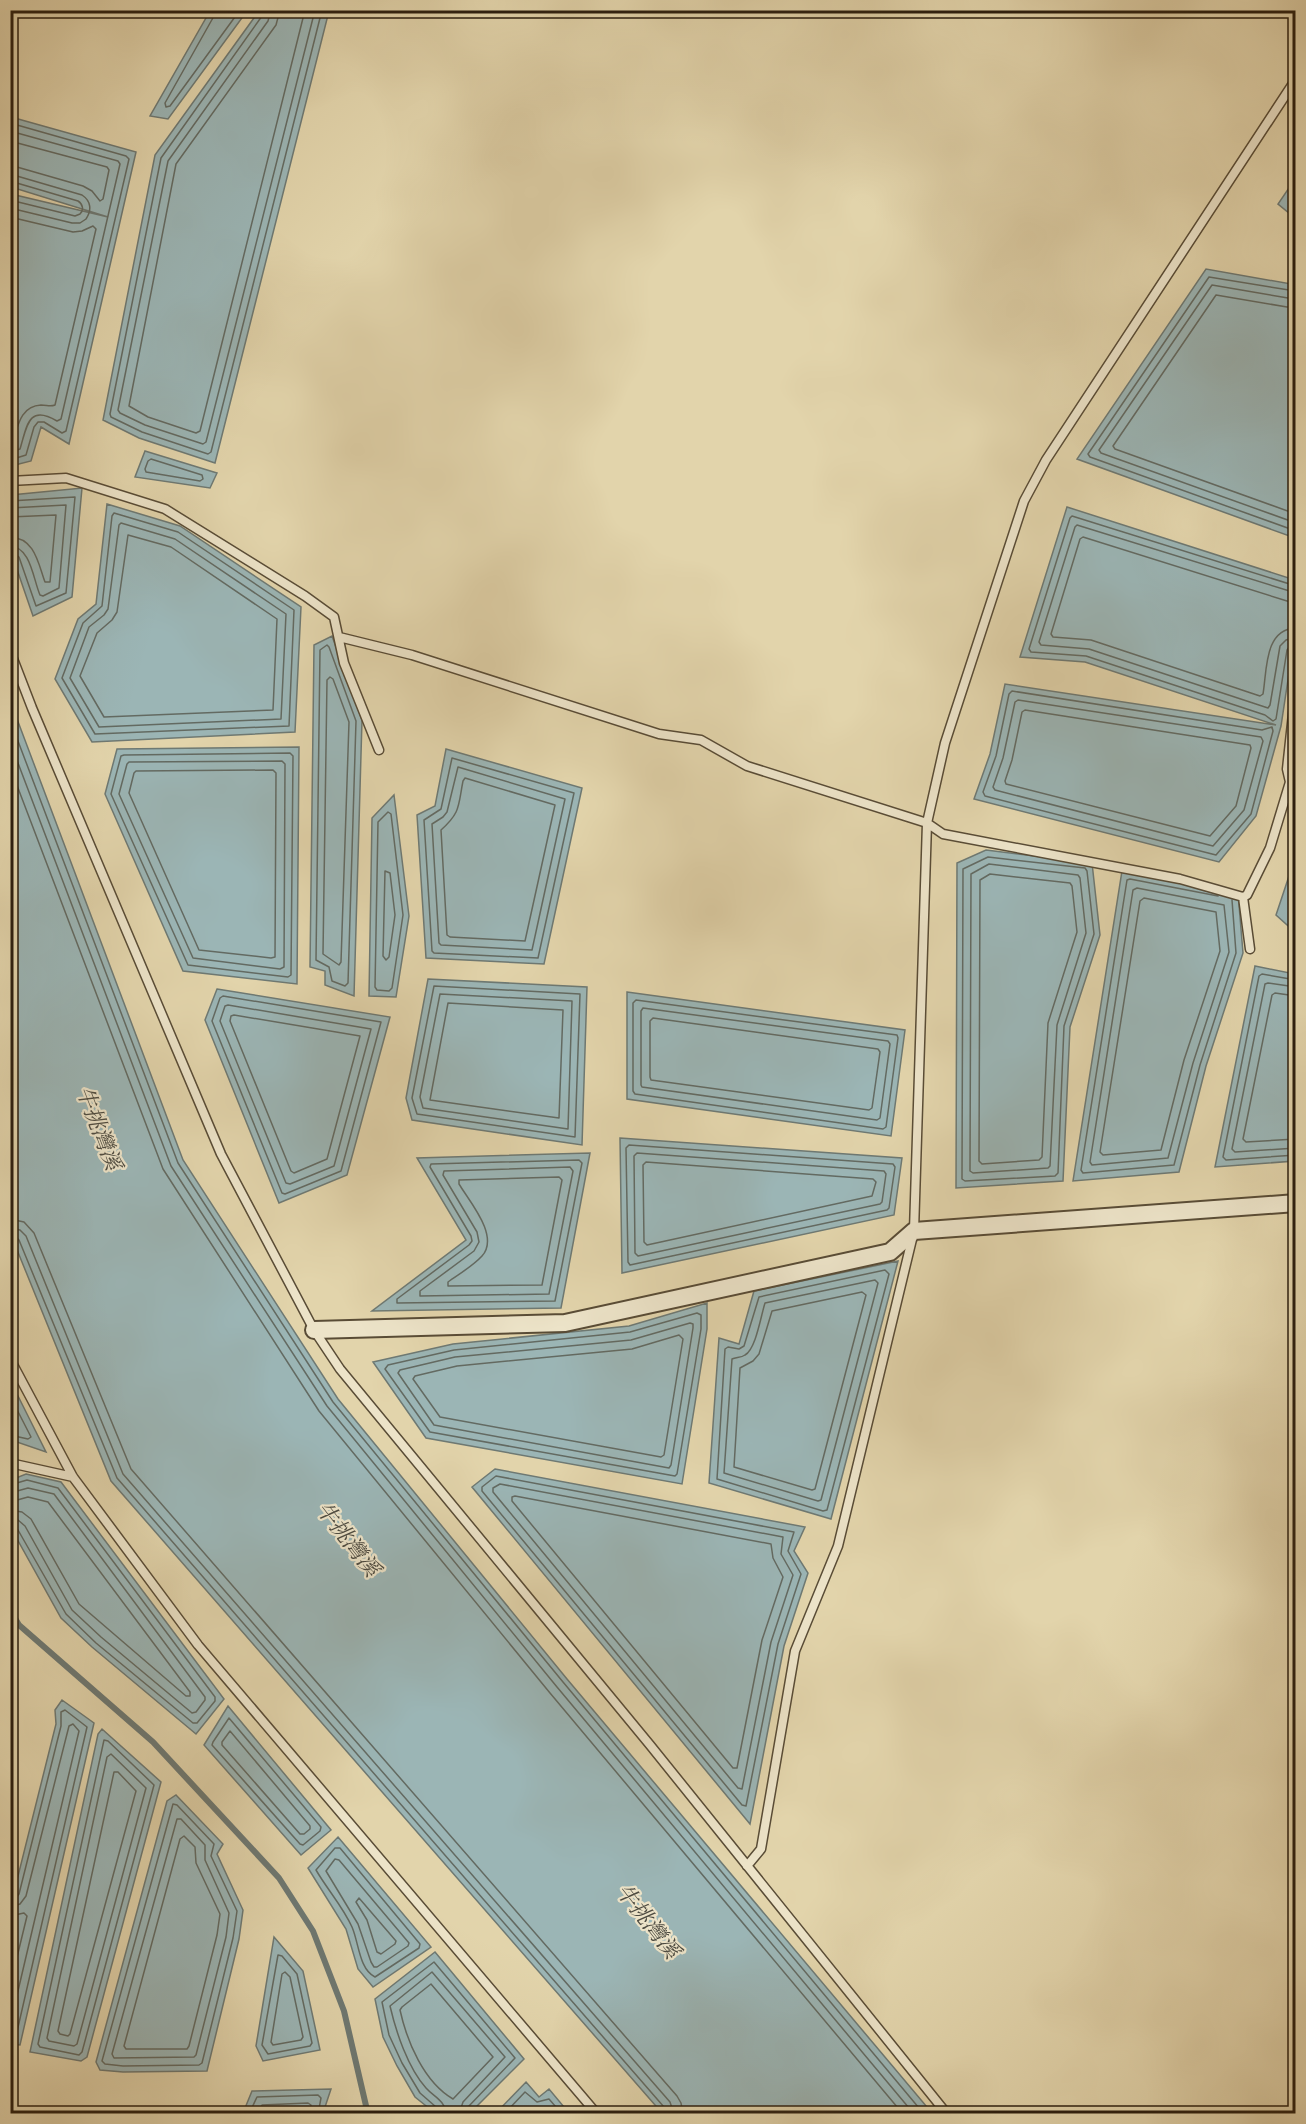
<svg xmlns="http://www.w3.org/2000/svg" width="1306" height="2124" font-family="'IM FELL Great Primer','Noto Serif TC',serif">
<rect width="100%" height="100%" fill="#e2d4ab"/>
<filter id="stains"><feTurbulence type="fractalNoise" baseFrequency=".00333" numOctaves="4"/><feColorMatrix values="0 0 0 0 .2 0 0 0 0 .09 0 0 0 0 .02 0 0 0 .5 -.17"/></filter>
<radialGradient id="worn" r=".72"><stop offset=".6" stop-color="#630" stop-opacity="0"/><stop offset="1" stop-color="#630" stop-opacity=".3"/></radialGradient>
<!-- water -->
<path fill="#9bb5b5" stroke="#6e7973" stroke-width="1.5" d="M 210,11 L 247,11 L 168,119 L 150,116 Z
M 259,11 L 329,11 L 215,463 L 139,438 L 103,420 L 155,155 Z
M 11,117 L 136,152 L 69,444 L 41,427 L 31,461 L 11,466 L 11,194 L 108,217 L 11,187 Z
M 1295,179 L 1296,218 L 1295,218 L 1278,204 Z
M 1295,264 L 1295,538 L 1077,459 L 1206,269 L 1291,284 Z
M 145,451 L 217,473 L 210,488 L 135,477 Z
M 82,488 L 72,597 L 33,616 L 11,552 L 11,495 Z
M 107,504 L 180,526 L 301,607 L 295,732 L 92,742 L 55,679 L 78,619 L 96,604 Z
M 1067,507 L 1295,580 L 1295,633 L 1281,726 L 1256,816 L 1219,862 L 974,799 L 990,754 L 1005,684 L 1276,725 L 1085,662 L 1020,657 Z
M 332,636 L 362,720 L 354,996 L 325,985 L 325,971 L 310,967 L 314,645 Z
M 11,703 L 183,1160 L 338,1399 L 567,1679 L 932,2113 L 662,2113 L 111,1481 L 11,1235 Z
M 299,747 L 297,984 L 183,971 L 105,794 L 117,749 Z
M 446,749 L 582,788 L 544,964 L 426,958 L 417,815 L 435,806 Z
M 394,795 L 409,916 L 396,997 L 369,996 L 372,818 Z
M 986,850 L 1092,863 L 1100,935 L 1070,1027 L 1063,1181 L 956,1188 L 957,863 Z
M 1295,858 L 1295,932 L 1276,915 Z
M 1122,871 L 1238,893 L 1243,953 L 1206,1066 L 1179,1172 L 1073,1181 Z
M 1255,966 L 1295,974 L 1295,1161 L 1215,1167 Z
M 428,979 L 587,987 L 582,1145 L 412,1120 L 406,1098 Z
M 217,989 L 390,1017 L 347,1175 L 279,1203 L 205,1020 Z
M 627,992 L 905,1030 L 891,1136 L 627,1099 Z
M 620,1138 L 902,1158 L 894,1215 L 622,1273 Z
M 590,1153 L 561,1308 L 372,1311 L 466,1240 L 417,1158 Z
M 898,1261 L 831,1519 L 709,1483 L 719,1338 L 739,1344 L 754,1291 Z
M 707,1303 L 707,1329 L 682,1484 L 426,1438 L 373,1362 L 453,1344 L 629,1326 Z
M 11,1382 L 46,1452 L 11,1440 Z
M 495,1469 L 805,1527 L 794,1551 L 808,1573 L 784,1646 L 750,1824 L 472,1487 Z
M 26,1474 L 61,1482 L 224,1699 L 196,1734 L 92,1647 L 61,1618 L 11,1528 L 11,1480 Z
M 62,1700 L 94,1723 L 20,2045 L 11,2044 L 11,1904 L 56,1724 L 55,1710 Z
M 228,1706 L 331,1830 L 301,1855 L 204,1745 Z
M 102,1729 L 161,1782 L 87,2057 L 81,2061 L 30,2052 L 98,1734 Z
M 176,1795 L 223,1844 L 217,1854 L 243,1910 L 239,1939 L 207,2071 L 123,2072 L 100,2070 L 96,2062 L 167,1801 Z
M 338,1837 L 431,1947 L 373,1987 L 358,1969 L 346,1929 L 308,1868 Z
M 274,1937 L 303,1971 L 320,2050 L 263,2061 L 256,2046 Z
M 435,1952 L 524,2059 L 470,2113 L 435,2113 L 415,2097 L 397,2066 L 383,2037 L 375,1999 Z
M 526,2082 L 539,2097 L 549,2089 L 569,2113 L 496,2113 Z
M 331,2089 L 323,2113 L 243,2113 L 252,2091 Z"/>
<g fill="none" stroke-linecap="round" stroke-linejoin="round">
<!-- shore -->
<path stroke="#636a62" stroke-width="1.5" d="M 215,10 L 214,16 L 165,103 L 166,107 L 170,106 L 240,10
M 263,10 L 262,16 L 161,158 L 110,414 L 111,417 L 142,432 L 208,454 L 211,452 L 322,10
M 271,10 L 268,21 L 168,161 L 118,410 L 120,413 L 145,425 L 203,444 L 206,442 L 315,10
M 280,10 L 276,25 L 176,164 L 129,406 L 148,417 L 196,433 L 200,431 L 305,10
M 10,123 L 126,156 L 129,159 L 66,431 L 62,433 L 44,422 L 38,422 L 34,427 L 26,455 L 10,460
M 10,131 L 118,161 L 120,164 L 61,419 L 57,421 C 28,404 27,426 20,449 L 10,452
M 10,141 L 107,167 L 109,170 L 103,199 L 100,201 L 92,191 L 83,186 L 10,165
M 10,174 L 82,195 C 91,201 92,210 86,219 L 80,223 L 72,223 L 10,208
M 10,181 L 78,201 C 83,204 84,210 80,214 L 75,216 L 10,200
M 10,217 L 73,232 L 82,231 L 93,226 L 96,229 L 55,405 C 50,407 47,405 41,405 C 21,406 18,425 13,441 L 10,443
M 1296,288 L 1289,290 L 1209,277 L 1088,454 L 1090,457 L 1296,531
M 1296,297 L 1288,298 L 1212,285 L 1099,450 L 1101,453 L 1296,523
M 1296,306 L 1287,307 L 1216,295 L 1113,446 L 1115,449 L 1296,514
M 151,459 L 202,475 L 203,479 L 200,481 L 146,472 L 145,469 L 148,461 Z
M 10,501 L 75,497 L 66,593 L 36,606 L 19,557 L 15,554 L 10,554
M 10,508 L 66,505 L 59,588 L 43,596 L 40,595 C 33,579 31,547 10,546
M 114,513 L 178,532 L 294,610 L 289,726 L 95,734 L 62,678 L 83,623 L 102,606 L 112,516 Z
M 10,517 L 56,515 L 50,582 L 45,582 C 38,563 35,538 10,537
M 121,523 L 175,539 L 286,614 L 281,719 L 99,727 L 70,678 L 89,627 L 104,615 L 108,609 L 119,525 Z
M 128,535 L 171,547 L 277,619 L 273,710 L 104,717 L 80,676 L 97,633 L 112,620 L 117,612 Z
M 1296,586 L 1072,516 L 1070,518 L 1029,649 L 1031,652 L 1086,656 L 1265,715 L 1273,721 L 1276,719 L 1287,650 L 1290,646 L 1296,645
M 1296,593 L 1077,525 L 1075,527 L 1039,642 L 1041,645 L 1089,649 L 1268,708 L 1270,705 L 1280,646 L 1286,640 L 1296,637
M 1296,602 L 1287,601 L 1083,537 L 1080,539 L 1051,634 L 1053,637 L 1091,640 L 1260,696 L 1263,694 C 1267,671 1264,629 1296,628
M 327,645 L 329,647 L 356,721 L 348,983 L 345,986 L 332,981 L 329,967 L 316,960 L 320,650 Z
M 330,677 L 333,679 L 349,722 L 341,962 L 339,965 L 323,954 L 327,680 Z
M 1012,691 L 1262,730 L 1272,727 L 1273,731 L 1251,814 L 1216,855 L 985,796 L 983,792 L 996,756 L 1009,694 Z
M 1018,700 L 1261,737 L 1263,741 L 1244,810 L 1213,846 L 995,790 L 993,787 L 1003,758 L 1015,702 Z
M 1025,710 L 1250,745 L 1251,748 L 1236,806 L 1210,836 L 1006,784 L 1005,781 L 1012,760 L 1022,712 Z
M 10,720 L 178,1163 L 333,1402 L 563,1682 L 924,2114
M 10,742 L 171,1166 L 327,1406 L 557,1687 L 914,2114
M 290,753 L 293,756 L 291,975 L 288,977 L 188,965 L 111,794 L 121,756 L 124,755 Z
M 452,758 L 574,793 L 538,958 L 434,953 L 432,951 L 424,820 L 441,809 Z
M 282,761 L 285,764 L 284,967 L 280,969 L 193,958 L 119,794 L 127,764 L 129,762 Z
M 10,767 L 163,1169 L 319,1411 L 550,1693 L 903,2114
M 458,767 L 565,799 L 532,950 L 441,945 L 439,943 L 432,824 L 443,817 L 447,812 Z
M 273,770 L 276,773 L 275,957 L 271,958 L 199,950 L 129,793 L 134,773 L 136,771 Z
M 465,778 L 555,805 L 525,941 L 450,937 L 447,935 L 441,830 C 461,812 458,806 463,781 Z
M 388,812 L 391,814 L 403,915 L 392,988 L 389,991 L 377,990 L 375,987 L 378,822 Z
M 988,857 L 1085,868 L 1087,871 L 1094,934 L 1064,1026 L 1058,1173 L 1055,1176 L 965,1181 L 962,1179 L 963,869 Z
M 989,864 L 1078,875 L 1080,878 L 1086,933 L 1057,1025 L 1050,1166 L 1048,1168 L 973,1173 L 970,1171 L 971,874 Z
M 385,871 L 390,873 L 395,915 L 389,957 L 386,960 L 383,956 Z
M 990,874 L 1070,883 L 1072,886 L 1077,932 L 1048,1023 L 1042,1157 L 1039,1160 L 982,1164 L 979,1161 L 980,880 Z
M 1137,888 L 1224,905 L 1229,952 L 1193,1063 L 1168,1158 L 1092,1165 L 1090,1162 L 1133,890 Z
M 1218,896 L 1130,879 L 1127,880 L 1081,1170 L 1083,1173 L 1174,1165 L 1200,1065 L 1236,953 L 1232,900
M 1144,898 L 1216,912 L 1220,951 L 1184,1060 L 1161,1150 L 1103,1155 L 1100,1152 L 1140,901 Z
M 1296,980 L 1262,974 L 1259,976 L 1223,1157 L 1226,1160 L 1296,1155
M 434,986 L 580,994 L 575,1137 L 417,1114 L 412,1098 Z
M 1296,987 L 1268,983 L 1265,984 L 1232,1149 L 1235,1152 L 1296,1148
M 440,994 L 572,1001 L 568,1129 L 423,1108 L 420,1097 Z
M 223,996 L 381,1022 L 341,1171 L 285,1194 L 282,1193 L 212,1021 L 220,998 Z
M 1296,996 L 1275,993 L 1272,995 L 1243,1139 L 1246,1142 L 1296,1139
M 636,1000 L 897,1035 L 898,1038 L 886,1127 L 883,1129 L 635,1094 L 633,1091 L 633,1003 Z
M 448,1003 L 563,1010 L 559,1118 L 430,1100 Z
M 228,1005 L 371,1029 L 334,1166 L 290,1184 L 286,1183 L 220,1021 L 225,1006 Z
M 643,1008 L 888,1041 L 890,1044 L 880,1118 L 877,1120 L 642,1087 L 641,1085 L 641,1011 Z
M 234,1015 L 360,1036 L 327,1159 L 294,1173 L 291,1171 L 230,1021 L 231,1016 Z
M 653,1018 L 878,1049 L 880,1052 L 872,1108 L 869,1110 L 651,1080 L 650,1077 L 650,1021 Z
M 629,1145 L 893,1164 L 895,1167 L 889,1208 L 887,1210 L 630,1265 L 628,1262 L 626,1148 Z
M 637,1153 L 884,1171 L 886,1174 L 882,1202 L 880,1204 L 638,1256 L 635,1253 L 634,1156 Z
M 579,1160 L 582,1163 L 555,1301 L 397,1303 L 397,1299 L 469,1245 L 472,1241 L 471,1236 L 430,1167 L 431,1164 Z
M 646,1162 L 873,1179 L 876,1182 L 872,1196 L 647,1245 L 644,1242 L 643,1165 Z
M 570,1167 L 573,1171 L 549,1294 L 420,1296 L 420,1291 L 474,1251 L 479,1242 L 477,1232 L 443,1175 L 444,1171 Z
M 559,1177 L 562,1180 L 542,1285 L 448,1286 L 448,1282 C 459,1274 473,1266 482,1256 C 500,1236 469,1201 459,1184 L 459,1180 Z
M 10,1219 L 24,1222 L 34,1233 L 131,1469 L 677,2096 L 681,2103 L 683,2114
M 10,1228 L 20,1230 L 26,1236 L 123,1474 L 670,2102 L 674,2114
M 10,1235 L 15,1236 L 19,1240 L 117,1478 L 664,2107 L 666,2114
M 885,1270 L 889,1274 L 827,1510 L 823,1511 L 717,1479 L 725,1349 L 728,1347 L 739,1349 L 744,1346 L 759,1297 Z
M 875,1280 L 878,1283 L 821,1500 L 818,1501 L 724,1473 L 732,1359 C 736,1357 741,1358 745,1355 C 756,1349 761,1315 765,1303 Z
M 862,1292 L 866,1295 L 815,1489 L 812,1490 L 734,1467 L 740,1368 L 753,1361 L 759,1354 L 772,1311 Z
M 697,1313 L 701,1315 L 701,1329 L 677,1474 L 675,1476 L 430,1432 L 385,1369 L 388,1365 L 454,1350 L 630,1332 Z
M 690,1323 L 693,1324 L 693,1328 L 671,1465 L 669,1468 L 434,1425 L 398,1373 L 400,1370 L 455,1357 L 631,1340 Z
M 679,1335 L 683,1339 L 664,1455 L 661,1457 L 440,1417 L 413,1379 L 415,1376 L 457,1366 L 632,1349 Z
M 10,1396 L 31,1437 L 28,1439 L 10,1435
M 496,1476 L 794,1532 L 788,1551 L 801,1574 L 778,1644 L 746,1806 L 742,1805 L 482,1491 L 482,1487 Z
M 500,1484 L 783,1537 L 781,1554 L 793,1575 L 771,1642 L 742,1789 L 738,1788 L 493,1492 L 493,1488 Z
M 10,1485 L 27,1480 L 58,1488 L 215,1697 L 215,1701 L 197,1723 L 193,1723 L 96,1643 L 66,1614 L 18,1530 L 10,1526
M 10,1493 L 28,1488 L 54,1494 L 205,1697 L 205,1700 L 196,1712 L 192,1713 L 101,1637 L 72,1610 L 25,1526 L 18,1520 L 10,1519
M 515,1496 L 771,1544 L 773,1558 L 783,1577 L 762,1640 L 737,1768 L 733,1768 L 512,1501 L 512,1497 Z
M 10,1502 L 28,1497 L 48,1502 L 190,1692 L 190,1696 L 186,1696 L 79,1604 L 31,1519 L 22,1512 L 10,1510
M 229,1718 L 321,1827 L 320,1831 L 303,1845 L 300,1844 L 212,1745 L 213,1742 Z
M 230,1731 L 310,1826 L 310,1829 L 304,1834 L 300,1834 L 222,1745 L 222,1742 Z
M 104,1740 L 108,1741 L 154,1785 L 82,2052 L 79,2055 L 40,2047 L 38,2044 Z
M 111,1754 L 146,1788 L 77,2044 L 74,2046 L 49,2041 L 47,2038 L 107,1757 Z
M 114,1772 L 118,1772 L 136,1791 L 70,2034 L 68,2036 L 60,2034 L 58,2031 Z
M 173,1804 L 177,1805 L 214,1844 L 211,1856 L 237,1911 L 233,1938 L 202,2063 L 199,2065 L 123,2066 L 105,2064 L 102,2061 Z
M 177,1819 L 181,1819 L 205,1845 L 205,1860 L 229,1913 L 226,1937 L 196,2055 L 194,2057 L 114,2058 L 112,2054 Z
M 184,1836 L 195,1847 L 196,1863 L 220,1914 L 217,1935 L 189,2046 L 187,2049 L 126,2049 L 124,2046 L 180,1839 Z
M 335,1848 L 340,1848 L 420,1944 L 419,1948 L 375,1977 C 359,1969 359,1943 352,1927 C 343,1907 327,1889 316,1870 Z
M 335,1859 L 339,1860 L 409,1943 L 408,1946 L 377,1967 L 374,1967 L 371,1962 L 358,1924 L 326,1871 Z
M 359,1898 L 396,1941 L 395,1944 L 381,1954 L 377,1952 L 367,1920 L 356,1902 Z
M 10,1899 L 16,1898 L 19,1894 L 61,1726 L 61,1712 L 65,1710 L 87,1727 L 16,2036 L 10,2038
M 10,1907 L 20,1904 L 26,1896 L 69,1726 L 73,1724 L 79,1731 L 10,2025
M 10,1916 L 24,1913 L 27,1916 L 10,1986
M 278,1955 L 282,1956 L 297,1974 L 312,2043 L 310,2046 L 268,2054 L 262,2045 Z
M 285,1972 L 290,1977 L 303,2037 L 301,2040 L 273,2045 L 271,2042 L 282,1974 Z
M 431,1984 L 493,2057 L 453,2099 C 424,2082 407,2042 400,2010 L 402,2007 Z
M 249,2114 L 257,2097 L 318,2095 L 321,2098 L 318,2114
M 257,2114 L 262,2105 L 308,2103 L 311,2105 L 310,2114
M 438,2114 L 436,2107 L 420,2093 L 402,2063 L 389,2035 L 382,2002 L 434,1962 L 515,2058 L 468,2107 L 467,2114
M 446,2114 C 445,2100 434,2097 426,2088 C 408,2068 396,2032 390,2006 L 432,1972 L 505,2057 L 463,2102 L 459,2114
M 504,2114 L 525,2092 L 537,2102 L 549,2099 L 562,2114"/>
<!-- stream -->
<path stroke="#6e7973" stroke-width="6" d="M 10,1610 L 19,1625 L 153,1742 L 279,1878 L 313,1931 L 344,2011 L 367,2110 L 370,2114"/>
<!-- lane casing -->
<g stroke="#594c36" stroke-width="11">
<path id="lane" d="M 10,481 L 66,478 L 165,509 L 305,596 L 334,617 L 344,663 L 379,750
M 339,637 L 412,655 L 659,734 L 701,740 L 747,766 L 927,823 L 943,834 L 1180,879 L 1243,897 L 1247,895 L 1270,848 L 1290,782 L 1287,769 L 1296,686
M 10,651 L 32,708 L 221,1154 L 314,1330 L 340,1369 L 650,1745 L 947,2114
M 1243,897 L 1250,949
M 10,1359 L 73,1477 L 198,1645 L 597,2114
M 10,1463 L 73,1477
M 747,1866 L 761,1849 L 795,1651 L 838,1546 L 914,1231 L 927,823 L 945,743 L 1024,501 L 1046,460 L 1296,79"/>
</g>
<!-- street casing -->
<g stroke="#594c36" stroke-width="20">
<path id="street" d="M 314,1330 L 565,1323 L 890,1252 L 914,1231 L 1296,1203"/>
</g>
<!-- lane -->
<use href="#lane" stroke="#ece3c8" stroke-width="8"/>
<!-- street -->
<use href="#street" stroke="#ece3c8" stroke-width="16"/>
</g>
<g text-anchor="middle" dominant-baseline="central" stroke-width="4.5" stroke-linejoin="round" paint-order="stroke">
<!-- water labels -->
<g font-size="22" font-style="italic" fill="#4d4b41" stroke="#ece3c8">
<text transform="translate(99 1128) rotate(69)">牛挑灣溪</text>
<text transform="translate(348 1539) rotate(52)">牛挑灣溪</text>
<text transform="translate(648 1921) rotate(52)">牛挑灣溪</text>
</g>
</g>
<!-- margin -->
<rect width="1306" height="2124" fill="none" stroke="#e2d4ab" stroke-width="36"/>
<rect x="12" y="12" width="1282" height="2100" fill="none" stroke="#2b1e0f" stroke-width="3"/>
<rect x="18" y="18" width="1270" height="2088" fill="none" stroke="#2b1e0f" stroke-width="1.5"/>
<rect width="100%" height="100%" filter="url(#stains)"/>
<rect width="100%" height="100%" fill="url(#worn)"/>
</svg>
